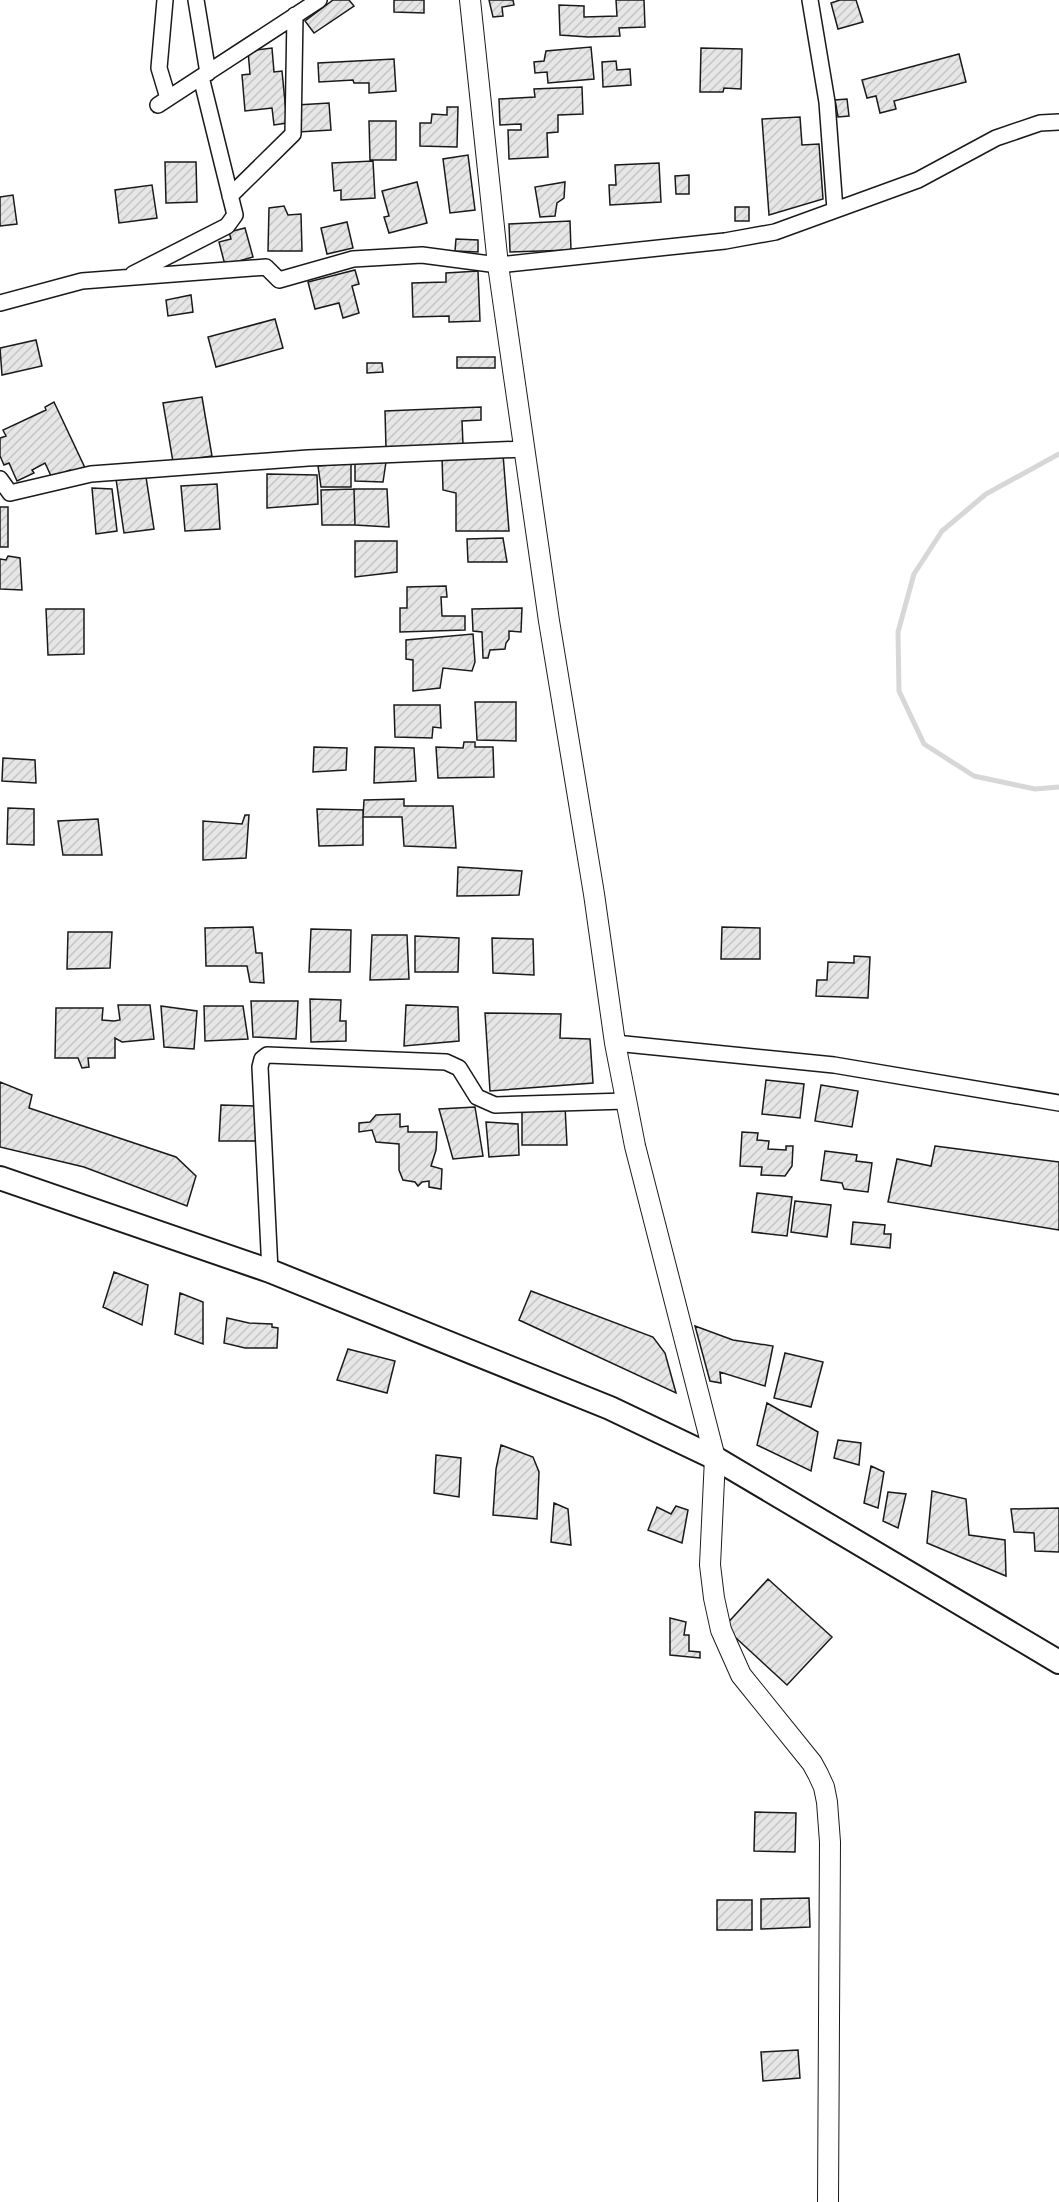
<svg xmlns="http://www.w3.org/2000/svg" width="1059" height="2202" font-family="Arial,sans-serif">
<defs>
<pattern id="building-hatch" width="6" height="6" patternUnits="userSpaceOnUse" patternTransform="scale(1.5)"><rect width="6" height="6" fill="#e6e6e6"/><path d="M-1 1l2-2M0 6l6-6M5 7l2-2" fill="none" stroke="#c5c5c5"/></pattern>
</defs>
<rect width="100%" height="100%" fill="#fff"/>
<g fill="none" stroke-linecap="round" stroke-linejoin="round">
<!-- stream -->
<path stroke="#d7d7d7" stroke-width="5" d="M 1059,454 L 986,494 L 942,531 L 914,574 L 898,632 L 899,691 L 924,744 L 974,776 L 1035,789 L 1059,787"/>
</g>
<!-- building -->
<path fill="url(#building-hatch)" stroke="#1a1a1a" stroke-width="1.5" d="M 333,0 L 349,0 L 354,6 L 314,33 L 305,21 Z
M 394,0 L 424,0 L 424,13 L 394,12 Z
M 489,0 L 513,0 L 514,5 L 502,7 L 503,16 L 493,17 Z
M 616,0 L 644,0 L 645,27 L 619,28 L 620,36 L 588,37 L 560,35 L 559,5 L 584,6 L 584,17 L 617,16 Z
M 840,0 L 856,0 L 863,22 L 838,29 L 831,3 Z
M 591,47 L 594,79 L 548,83 L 547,72 L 535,73 L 534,62 L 544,61 L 546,51 Z
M 272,48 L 274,72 L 282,71 L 287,123 L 274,125 L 272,108 L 245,111 L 242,75 L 250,74 L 248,51 Z
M 701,48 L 742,49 L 741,89 L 724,88 L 723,92 L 700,92 Z
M 959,54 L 966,82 L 894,101 L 896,109 L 880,113 L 876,96 L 867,98 L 862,80 Z
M 394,59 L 396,91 L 369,93 L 369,83 L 354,83 L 353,80 L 319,82 L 318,63 Z
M 616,61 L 617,70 L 630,69 L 631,85 L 603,87 L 602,62 Z
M 582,87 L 583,114 L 558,115 L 558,132 L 547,133 L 548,157 L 509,159 L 508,130 L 521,130 L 521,124 L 500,125 L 499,99 L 535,97 L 534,89 Z
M 847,99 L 849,116 L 838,117 L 835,100 Z
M 329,103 L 331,130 L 298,132 L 297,105 Z
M 447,107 L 458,107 L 457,147 L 420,146 L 420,123 L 431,123 L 432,114 L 447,115 Z
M 800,117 L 802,145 L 819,144 L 823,199 L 769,215 L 762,119 Z
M 369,121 L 396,121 L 396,160 L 370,160 Z
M 468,155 L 475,210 L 450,213 L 443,159 Z
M 373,161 L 375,198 L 341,200 L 341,190 L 334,191 L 332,163 Z
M 165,162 L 196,162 L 197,202 L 166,203 Z
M 659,163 L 661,202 L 610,205 L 609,185 L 616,185 L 615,165 Z
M 689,175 L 689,194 L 676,194 L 675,176 Z
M 417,182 L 427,223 L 389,233 L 384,217 L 389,216 L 382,191 Z
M 565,182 L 564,198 L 557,203 L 555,216 L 540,217 L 535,187 Z
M 152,185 L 157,218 L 119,223 L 115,190 Z
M 13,195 L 17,224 L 0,226 L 0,197 Z
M 284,206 L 288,215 L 301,214 L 302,251 L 268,251 L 269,208 Z
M 735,207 L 749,207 L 749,221 L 735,221 Z
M 570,221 L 571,250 L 510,252 L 509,224 Z
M 347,222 L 353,248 L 327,254 L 321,228 Z
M 245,228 L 253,257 L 225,265 L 219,242 L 231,239 L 229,232 Z
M 456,239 L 478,240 L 478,252 L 455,251 Z
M 355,270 L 359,284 L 352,286 L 359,313 L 343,318 L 339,303 L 315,309 L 308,282 Z
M 478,271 L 480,321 L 449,322 L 449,316 L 413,317 L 412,283 L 446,282 L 446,273 Z
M 191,295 L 193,312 L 168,316 L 166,300 Z
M 275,319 L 283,348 L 216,367 L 208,337 Z
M 36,340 L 42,366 L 2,375 L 0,348 Z
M 457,357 L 495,357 L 495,368 L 457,368 Z
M 367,363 L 382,363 L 383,372 L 367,373 Z
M 202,397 L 212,456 L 173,462 L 163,403 Z
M 54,402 L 86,470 L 73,476 L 70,470 L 52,478 L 45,463 L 32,470 L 34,473 L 17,481 L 9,463 L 4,465 L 0,456 L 0,438 L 6,436 L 3,430 L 46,410 L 45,407 Z
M 481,407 L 481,420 L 462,421 L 463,445 L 386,448 L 385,411 Z
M 503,454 L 509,531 L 456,531 L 456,493 L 443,490 L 442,457 Z
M 386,462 L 383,482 L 355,481 L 355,463 Z
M 351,463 L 351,487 L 321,487 L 318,466 Z
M 267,474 L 317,475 L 318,504 L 267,508 Z
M 146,477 L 154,529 L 124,533 L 116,479 Z
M 217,484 L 220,529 L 185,531 L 181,486 Z
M 92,488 L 112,489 L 117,531 L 96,534 Z
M 354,489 L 355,525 L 322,525 L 321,490 Z
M 354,489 L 387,489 L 389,527 L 355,525 Z
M 0,507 L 8,507 L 8,547 L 0,547 Z
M 503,538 L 507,562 L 468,562 L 467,539 Z
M 355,541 L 397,541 L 397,572 L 355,577 Z
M 8,556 L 20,558 L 22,590 L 0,589 L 0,559 L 6,560 Z
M 446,586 L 447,597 L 441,597 L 442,616 L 465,616 L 465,630 L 400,632 L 400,608 L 407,608 L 407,587 Z
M 522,608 L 521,632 L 509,631 L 509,639 L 506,643 L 505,649 L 490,650 L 488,658 L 483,658 L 482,632 L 473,631 L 472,609 Z
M 46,609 L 84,609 L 84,654 L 48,655 Z
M 473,634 L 475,662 L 472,671 L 443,668 L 440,688 L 413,691 L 413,660 L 406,659 L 406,640 Z
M 475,702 L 516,702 L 516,741 L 477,740 Z
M 394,705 L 440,705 L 441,728 L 433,727 L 432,738 L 395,737 Z
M 464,742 L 475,742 L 475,747 L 493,747 L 494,777 L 438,778 L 436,747 L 463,748 Z
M 314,747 L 347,748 L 346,770 L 313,772 Z
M 375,747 L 414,748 L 416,781 L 374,783 Z
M 3,758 L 35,760 L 36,783 L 2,781 Z
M 404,799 L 404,806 L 453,806 L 456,848 L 404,846 L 402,817 L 363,817 L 364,800 Z
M 8,808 L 34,809 L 34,845 L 7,844 Z
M 317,809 L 363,810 L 363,845 L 319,846 Z
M 245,815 L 249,815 L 246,858 L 203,860 L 203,821 L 242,824 Z
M 98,819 L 102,855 L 63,855 L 58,821 Z
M 458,867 L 522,871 L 519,895 L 457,896 Z
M 253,927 L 256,953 L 262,953 L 264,983 L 250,982 L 247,966 L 206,966 L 205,928 Z
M 722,927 L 760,928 L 760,959 L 721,959 Z
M 311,929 L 351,930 L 350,972 L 309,972 Z
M 68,932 L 112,932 L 110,968 L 67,969 Z
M 372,935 L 407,935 L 409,979 L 370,980 Z
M 415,936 L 459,938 L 458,972 L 415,972 Z
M 492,938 L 533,939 L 534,975 L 493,973 Z
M 854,956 L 870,957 L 868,998 L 816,996 L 817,980 L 827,980 L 828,962 L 854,963 Z
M 310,999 L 341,1000 L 340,1021 L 346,1021 L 346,1041 L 311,1042 Z
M 251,1001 L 298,1001 L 296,1039 L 253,1037 Z
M 118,1005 L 150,1005 L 154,1039 L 122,1042 L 115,1038 L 115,1058 L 88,1058 L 89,1067 L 82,1068 L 78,1058 L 55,1058 L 56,1008 L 103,1008 L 102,1020 L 114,1021 L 120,1020 Z
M 406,1005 L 458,1007 L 459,1041 L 404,1046 Z
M 161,1006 L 197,1011 L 194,1049 L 164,1047 Z
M 204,1006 L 243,1006 L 248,1039 L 205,1041 Z
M 485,1013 L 561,1014 L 560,1038 L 590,1039 L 593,1083 L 490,1091 Z
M 766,1080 L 804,1084 L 800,1118 L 762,1114 Z
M 0,1082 L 32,1095 L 29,1108 L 176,1157 L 196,1176 L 187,1206 L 84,1167 L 0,1147 Z
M 821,1085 L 858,1091 L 852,1127 L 815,1121 Z
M 221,1105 L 256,1106 L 260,1117 L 256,1141 L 219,1141 Z
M 565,1106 L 567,1145 L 522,1145 L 522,1109 Z
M 475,1107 L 483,1156 L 453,1159 L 439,1109 Z
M 400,1114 L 400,1127 L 408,1126 L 408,1132 L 437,1132 L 436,1150 L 431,1166 L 442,1169 L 441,1189 L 429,1187 L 429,1181 L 422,1182 L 418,1186 L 415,1182 L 403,1180 L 399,1170 L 399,1144 L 376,1142 L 372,1130 L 359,1132 L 359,1123 L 370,1122 L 376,1115 Z
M 486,1122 L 518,1124 L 519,1155 L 489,1157 Z
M 742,1132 L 758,1133 L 757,1140 L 769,1141 L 768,1149 L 786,1150 L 786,1146 L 793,1146 L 792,1166 L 785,1176 L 761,1175 L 762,1167 L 740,1166 Z
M 935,1146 L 1059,1162 L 1059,1230 L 888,1202 L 897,1159 L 931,1166 Z
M 825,1151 L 857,1155 L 856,1161 L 872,1163 L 868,1192 L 844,1189 L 842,1183 L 821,1180 Z
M 757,1193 L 792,1197 L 787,1236 L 752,1232 Z
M 795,1201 L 831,1205 L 827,1237 L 791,1232 Z
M 853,1222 L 885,1225 L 884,1234 L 891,1234 L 890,1248 L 851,1244 Z
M 114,1272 L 148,1285 L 142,1325 L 103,1307 Z
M 531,1291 L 653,1337 L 665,1353 L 676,1393 L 519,1320 Z
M 180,1293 L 203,1302 L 203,1344 L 175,1334 Z
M 227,1318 L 249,1323 L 272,1324 L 272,1327 L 278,1328 L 277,1348 L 245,1348 L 224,1343 Z
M 695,1326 L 733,1340 L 773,1346 L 765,1386 L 720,1372 L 721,1383 L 710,1381 Z
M 348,1349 L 395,1361 L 387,1393 L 337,1380 Z
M 785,1353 L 823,1362 L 811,1407 L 774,1398 Z
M 767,1403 L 818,1432 L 811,1471 L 757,1445 Z
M 838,1440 L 861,1443 L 859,1465 L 834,1458 Z
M 501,1445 L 533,1457 L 539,1472 L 537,1519 L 493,1515 L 496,1469 Z
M 436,1455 L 461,1458 L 459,1497 L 434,1493 Z
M 871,1466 L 884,1472 L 878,1508 L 864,1503 Z
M 932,1491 L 966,1499 L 969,1535 L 1005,1540 L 1006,1576 L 927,1543 Z
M 888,1492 L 906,1494 L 898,1528 L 883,1521 Z
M 554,1503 L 568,1509 L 571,1545 L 551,1542 Z
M 676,1506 L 688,1510 L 682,1543 L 648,1530 L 657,1507 L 671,1514 Z
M 1059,1508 L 1059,1552 L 1035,1551 L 1034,1533 L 1014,1532 L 1011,1509 Z
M 768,1579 L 832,1637 L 787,1685 L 724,1627 Z
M 670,1618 L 686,1622 L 684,1635 L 689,1635 L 689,1651 L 700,1652 L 700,1658 L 670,1655 Z
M 755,1812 L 796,1813 L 795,1852 L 754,1851 Z
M 809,1898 L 810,1927 L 761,1929 L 761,1899 Z
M 717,1900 L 752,1900 L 752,1930 L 717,1930 Z
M 798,2050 L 800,2078 L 763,2081 L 761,2052 Z"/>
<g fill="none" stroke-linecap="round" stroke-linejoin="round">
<!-- minor casing -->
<g stroke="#1a1a1a" stroke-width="18">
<path id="minor" d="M 165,0 L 159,68 L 168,98
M 196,0 L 208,73
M 810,0 L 827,102 L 835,210
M 158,105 L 319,0
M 230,196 L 293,134 L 295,15
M 133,274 L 227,226 L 235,215 L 201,77
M 0,303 L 82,281 L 266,267 L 279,280 L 353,259 L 422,255 L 498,265 L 725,241 L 775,232 L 918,180 L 996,138 L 1040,123 L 1059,122
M 0,479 L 10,493 L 91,474 L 308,458 L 524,449
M 615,1043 L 834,1065 L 1059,1103
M 270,1271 L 260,1067 L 262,1059 L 267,1055 L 446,1062 L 459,1068 L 477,1097 L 495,1105 L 626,1101"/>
</g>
<!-- tertiary casing -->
<g stroke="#1a1a1a" stroke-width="22">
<path id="tertiary" d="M 470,0 L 498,265 L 549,621 L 594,894 L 615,1043 L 635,1146 L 715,1458 L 710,1565 L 714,1598 L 721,1630 L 741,1675 L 812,1763 L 818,1774 L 824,1787 L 827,1802 L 830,1842 L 828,2202"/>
</g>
<!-- secondary casing -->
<g stroke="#1a1a1a" stroke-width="26">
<path id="secondary" d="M 0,1178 L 270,1271 L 610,1408 L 715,1458 L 1059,1662"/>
</g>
<!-- minor -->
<use href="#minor" stroke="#fff" stroke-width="15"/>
<!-- tertiary -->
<use href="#tertiary" stroke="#fff" stroke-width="20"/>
<!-- secondary -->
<use href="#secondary" stroke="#fff" stroke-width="22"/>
</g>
</svg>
